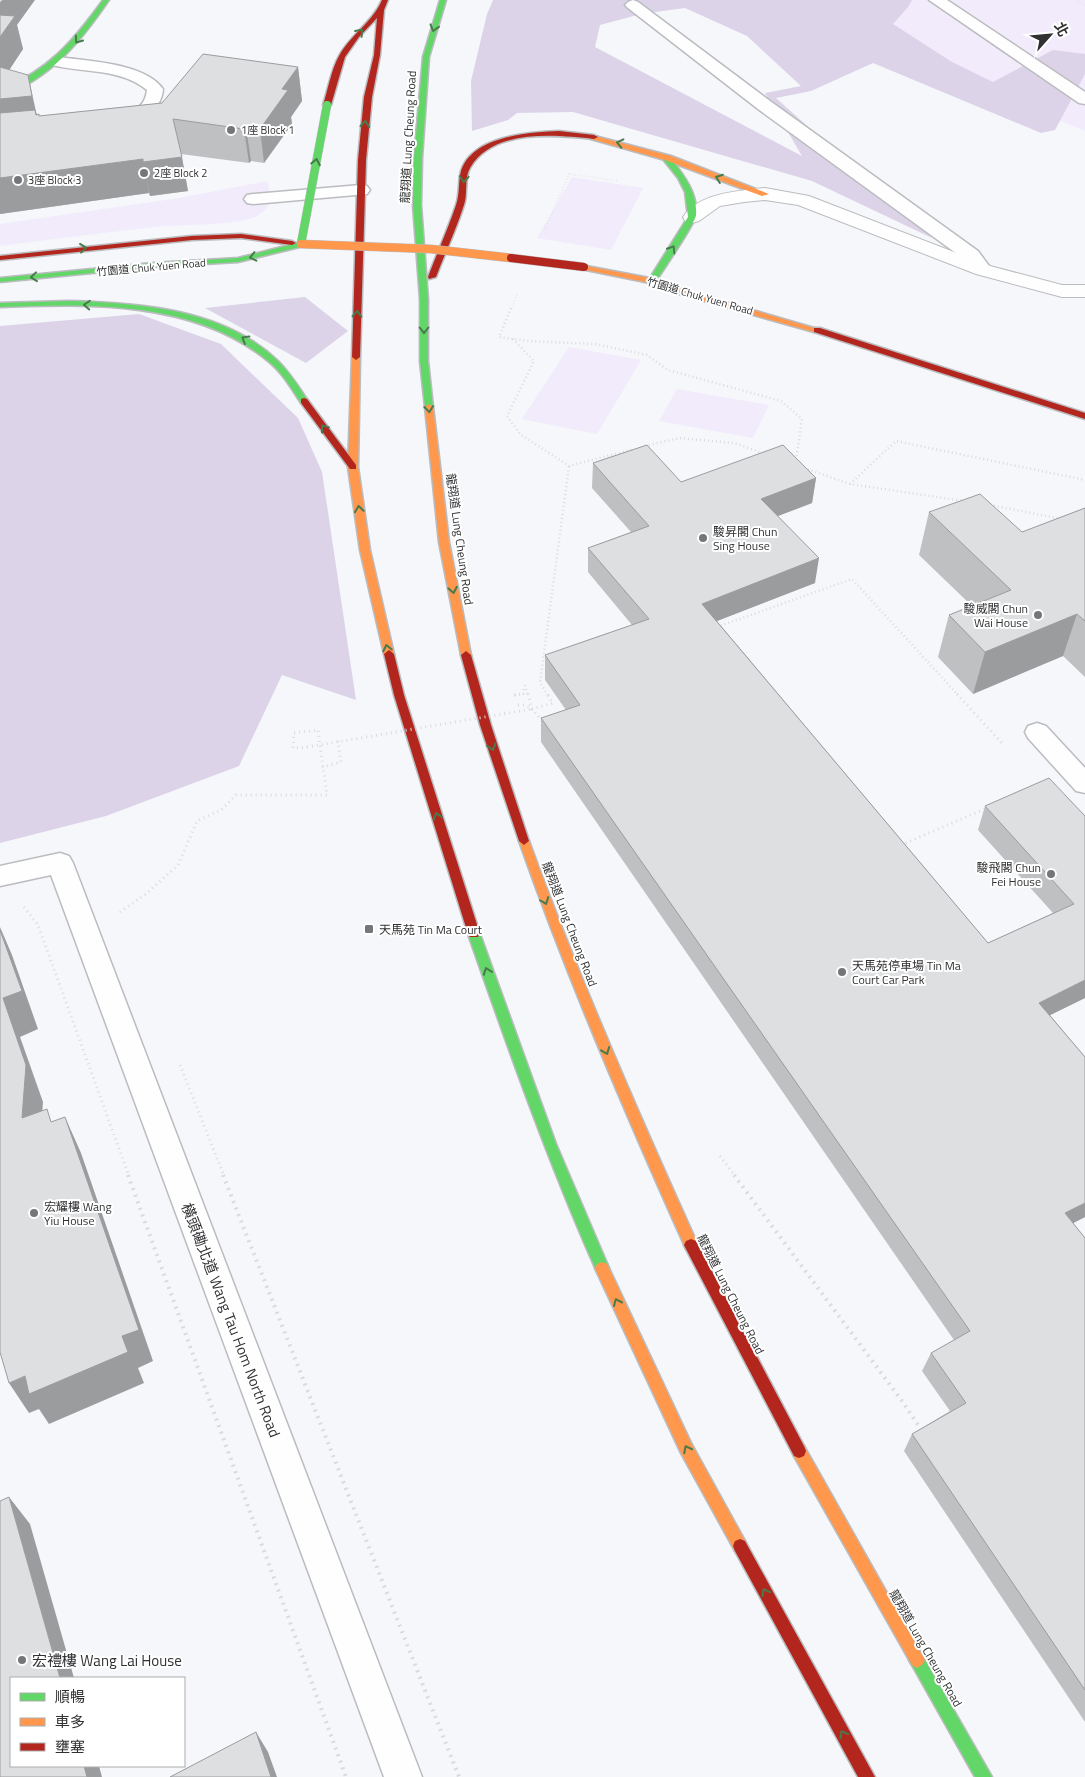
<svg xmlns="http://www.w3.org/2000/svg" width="1085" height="1777" font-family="'Titillium Web','Noto Sans TC',sans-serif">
<rect width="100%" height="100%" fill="#f5f7fb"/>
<!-- green -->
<path fill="#f1ebfb" d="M 835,0 L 1085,0 L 1085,131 L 966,82 Z
M 572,177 L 643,188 L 611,250 L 537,238 Z
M 267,181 C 272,198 273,205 257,216 C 241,225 183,225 163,226 C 108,232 54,239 0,246 L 0,224 L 179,198 Z
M 569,347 L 641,360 L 597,434 L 522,419 Z
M 677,389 L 769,405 L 753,438 L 659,421 Z"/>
<!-- forest -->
<path fill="#dcd3e8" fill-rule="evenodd" d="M 493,0 L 912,0 L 908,7 L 893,24 L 952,62 L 993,82 L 1053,50 L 1085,54 L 1085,74 L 1055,130 L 1041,133 L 873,63 L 811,91 L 776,98 L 932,238 L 812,181 L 573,112 L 517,113 L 508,120 L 472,131 L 471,81 L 487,14 ZM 685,8 L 747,36 L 801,86 L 765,93 L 802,156 L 595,47 L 600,25 L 641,14 Z
M 305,297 L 348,331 L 306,363 L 205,308 Z
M 139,314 L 221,344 L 298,418 L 322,472 L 356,700 L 282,675 L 239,766 L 106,816 L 0,843 L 0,326 Z"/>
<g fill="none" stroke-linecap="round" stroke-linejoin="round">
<!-- lane casing -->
<g stroke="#bbbcbf" stroke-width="3">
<path id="lane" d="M 633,0 L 638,2 L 770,101 L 978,251 L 992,270 L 990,274 C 976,277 972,269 964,259 L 758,109 L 628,8 L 625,5 L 628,2 Z
M 929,0 L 947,0 L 1085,92 L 1085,104 L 1079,103 Z
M 58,57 C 87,61 145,63 163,89 C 162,110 136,132 115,127 L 113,123 C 122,109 144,116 147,90 C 121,68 83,73 52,65 L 50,62 L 52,59 Z
M 361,185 L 367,186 L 370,190 L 367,194 L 253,204 L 247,203 L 244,199 L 247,195 L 253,194 Z
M 1037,723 L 1046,726 L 1085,768 L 1085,793 L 1076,791 L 1028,738 L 1025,732 L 1028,726 Z
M 60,853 L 69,856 L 73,863 L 422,1777 L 384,1777 L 51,875 L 0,886 L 0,866 Z"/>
</g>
<!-- street casing -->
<g stroke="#bbbcbf" stroke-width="2">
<path id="street" d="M 765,188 L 809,196 L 990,266 L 1062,285 L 1085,285 L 1085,297 L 1062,297 L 976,274 L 798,205 L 765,200 L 744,202 L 720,206 L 699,221 L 692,223 L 685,221 L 683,217 C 699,193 738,191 765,188 Z"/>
</g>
<!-- fast casing -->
<g stroke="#bbbcbf" stroke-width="3">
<path id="fast" d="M 103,0 L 109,0 C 81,41 49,81 0,96 L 0,91 C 49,69 72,43 103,0 Z
M 440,0 L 446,0 L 429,57 L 422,158 L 421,205 L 428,299 L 428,361 L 433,407 L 429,410 L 425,407 L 420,361 L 420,299 L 413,205 L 414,158 L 423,57 Z
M 663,156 L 669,156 C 682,173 698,192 696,215 C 695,224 663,270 656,281 L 652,283 L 648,281 L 688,217 L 685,192 L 678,178 L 662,158 Z
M 301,242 L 305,244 L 304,246 L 238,262 L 153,267 L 0,282 L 0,278 L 153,263 L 238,258 Z
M 69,301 C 140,303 224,309 278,361 C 290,373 299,387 308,401 L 307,403 L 301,403 C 291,388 282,372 268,361 C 194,300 90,304 0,307 L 0,303 Z
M 474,929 L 478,931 L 480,934 L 556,1144 L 609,1268 L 607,1272 L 602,1274 L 597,1272 C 548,1162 508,1048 468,934 L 470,931 Z
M 917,1652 L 922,1655 L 992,1777 L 975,1777 L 912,1665 L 909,1660 L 912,1655 Z"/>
</g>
<!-- slow casing -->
<g stroke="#bbbcbf" stroke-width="3">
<path id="slow" d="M 591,135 L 671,156 L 769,194 L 762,196 L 665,160 L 591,139 Z
M 581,265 L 655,279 L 688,291 L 821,330 L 817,332 L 814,332 L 682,295 L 650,283 L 581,269 Z
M 356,354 L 360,357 L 358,467 L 370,550 L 394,654 L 389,658 L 384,654 L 360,550 L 348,467 L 352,357 Z
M 429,404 L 433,407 L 449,542 L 471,655 L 466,659 L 461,655 L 439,542 L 425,407 Z
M 524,837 L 529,841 C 579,978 638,1112 698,1245 L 696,1249 L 691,1251 L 686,1249 C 626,1115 568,980 519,841 Z
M 602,1262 L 607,1264 L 691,1443 L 745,1541 L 747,1546 L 745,1551 L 740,1553 L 735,1551 L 681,1453 L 595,1268 L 597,1264 Z
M 799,1444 L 804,1446 L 922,1655 L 925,1660 L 922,1665 L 917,1668 L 912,1665 L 794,1456 L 792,1451 L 794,1446 Z"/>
</g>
<!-- jam casing -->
<g stroke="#bbbcbf" stroke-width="3">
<path id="jam" d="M 382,0 L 388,0 L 384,10 L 380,55 L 372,97 L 366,160 L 360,357 L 356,360 L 352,357 L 358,160 L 364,97 L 374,55 L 377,18 L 359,37 L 345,57 L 331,105 L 327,107 L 323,105 C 328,90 331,70 339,56 C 350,35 373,22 382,0 Z
M 559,131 L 594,135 L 598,137 L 594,139 C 556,135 493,128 470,168 C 464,178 468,194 464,205 C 456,230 445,253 436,277 L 429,279 L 428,277 C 437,253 448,229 456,205 C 460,194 458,182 461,171 C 472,136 529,132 559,131 Z
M 241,234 L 292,241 L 296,243 L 292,245 L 241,238 L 192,240 L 0,260 L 0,256 L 192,236 Z
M 814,328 L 820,328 L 1085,413 L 1085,419 L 814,332 Z
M 304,398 L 307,399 L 356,465 L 356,469 L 350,469 L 301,403 L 301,399 Z
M 389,650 L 394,654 L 404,695 L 480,934 L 478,937 L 470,937 L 468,934 L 394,695 L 384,654 Z
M 466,651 L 471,655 L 491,725 L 529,841 L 524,845 L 519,841 L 480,725 L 461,655 Z
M 691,1239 L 696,1241 L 804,1446 L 806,1451 L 804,1456 L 799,1458 L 794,1456 L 686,1249 L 684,1245 L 686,1241 Z
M 740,1539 L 745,1541 L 875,1777 L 858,1777 L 735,1551 L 733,1546 L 735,1541 Z"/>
</g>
<!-- path-far3 -->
<path stroke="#dbdbdc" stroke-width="2" stroke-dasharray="0.5 2.5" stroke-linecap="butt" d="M 1077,0 L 1085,5
M 545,229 L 569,174 L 619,181
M 511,309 L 518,293"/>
<!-- path-far2 -->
<path stroke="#dbdbdc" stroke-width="2.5" stroke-dasharray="1 3" stroke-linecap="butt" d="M 511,308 L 499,337 L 527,341 L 595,344 L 647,355 L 668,370 L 781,401 L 802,419 L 796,461
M 513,339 L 534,361 L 507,416 L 520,434 L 569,466 L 634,449
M 645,446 L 679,438 L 734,443 L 765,454
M 804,468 L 850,484 L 964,501
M 850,484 L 896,441 L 1085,480
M 990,505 L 1062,519
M 717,627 L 852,579 L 958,695
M 525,685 L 528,695
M 515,695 L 523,694 L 524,686
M 548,695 L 540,683 L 569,466"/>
<!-- path-far1 -->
<path stroke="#dbdbdc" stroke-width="3" stroke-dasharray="1 4" stroke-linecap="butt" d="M 528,694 L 532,709 L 543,722
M 957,694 L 1002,743
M 514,695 L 523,694
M 518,705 L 525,705 L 532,709 L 553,703 L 547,694
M 322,767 L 341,762 L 338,741
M 901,845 L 987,808
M 24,907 L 38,925 L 129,1176
M 120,912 L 146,894 L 178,865 L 197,821 L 221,810 L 236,795 L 327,795 L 318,730 L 294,733 L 293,748 L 307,747
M 180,1065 L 224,1176
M 720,1156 L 735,1176"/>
<!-- path -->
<path stroke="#dbdbdc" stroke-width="4" stroke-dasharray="2 5" stroke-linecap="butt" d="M 128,1175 L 346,1777
M 223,1175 L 459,1777
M 734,1175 L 902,1401 L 922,1431"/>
<!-- lane -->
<use href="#lane" fill="#fefefe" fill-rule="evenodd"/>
<!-- street -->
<use href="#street" fill="#fefefe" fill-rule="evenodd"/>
<!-- fast -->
<use href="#fast" fill="#63d668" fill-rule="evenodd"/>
<!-- slow -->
<use href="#slow" fill="#ff974d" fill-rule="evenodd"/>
<!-- jam -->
<use href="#jam" fill="#b3261e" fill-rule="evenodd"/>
<!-- fast-bridge casing -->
<g stroke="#bbbcbf" stroke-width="9" stroke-linecap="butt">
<path id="fast-bridge" d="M 301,244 L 327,105"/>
</g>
<!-- slow-bridge casing -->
<g stroke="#bbbcbf" stroke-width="9" stroke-linecap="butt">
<path id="slow-bridge" d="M 301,244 L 431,249 L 511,258"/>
</g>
<!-- jam-bridge casing -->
<g stroke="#bbbcbf" stroke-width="9" stroke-linecap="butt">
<path id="jam-bridge" d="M 511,258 L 584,267"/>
</g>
<!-- path-bridge -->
<path stroke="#dbdbdc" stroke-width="3" stroke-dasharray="1 4" stroke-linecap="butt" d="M 307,747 L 532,709"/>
<!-- fast-bridge -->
<use href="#fast-bridge" stroke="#63d668" stroke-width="8"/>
<!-- slow-bridge -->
<use href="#slow-bridge" stroke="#ff974d" stroke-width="8"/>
<!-- jam-bridge -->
<use href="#jam-bridge" stroke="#b3261e" stroke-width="8"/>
</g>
<!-- wall -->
<path fill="#bec0c2" d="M 0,0 L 17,25 L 23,49 L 9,70 L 37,114 L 39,116 L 162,103 L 298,67 L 302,101 L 291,117 L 292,124 L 264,163 L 251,161 L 249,163 L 181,154 L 188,191 L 150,196 L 149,193 L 0,214 Z
M 593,463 L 681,482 L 816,478 L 812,503 L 778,516 L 815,583 L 717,621 L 988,943 L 1053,913 L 978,830 L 985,806 L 1085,816 L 1085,998 L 1050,1015 L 1085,1057 L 1085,1217 L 1073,1223 L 1085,1238 L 1085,1722 L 904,1451 L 912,1434 L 950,1411 L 922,1371 L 931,1353 L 954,1340 L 541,742 L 541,718 L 566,710 L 545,680 L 545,655 L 632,625 L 588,572 L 588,548 L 631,532 L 592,488 Z
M 1085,508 L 1085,677 L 1063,656 L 973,694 L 938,657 L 949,615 L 972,606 L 919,555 L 929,512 L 1022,532 Z"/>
<!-- shaded-wall -->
<path fill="#9b9c9e" d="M 2,0 L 35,0 L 17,25 L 23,49 L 0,84 L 0,3 Z
M 298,67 L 302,101 L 291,117 L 292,124 L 264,163 L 260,129 L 282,89 Z
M 28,75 L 40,130 L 0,134 L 0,99 Z
M 246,127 L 251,161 L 249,163 L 244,129 Z
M 182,157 L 188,191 L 150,196 L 143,162 Z
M 143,159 L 149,193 L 0,214 L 0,178 Z
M 816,478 L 812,503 L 757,524 L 761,499 Z
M 819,558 L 815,583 L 699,628 L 702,604 Z
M 1077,614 L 1063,656 L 973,694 L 985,652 Z
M 0,927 L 12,955 L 38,1029 L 20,1037 L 43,1102 L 39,1154 L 22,1118 L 3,998 Z
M 1085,980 L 1085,998 L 1030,1025 L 1039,1003 Z
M 65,1117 L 81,1153 L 153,1361 L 138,1368 L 144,1383 L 49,1424 L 39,1409 L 29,1413 L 9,1383 L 122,1336 Z
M 1085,1203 L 1085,1217 L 1054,1233 L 1065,1213 Z
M 9,1497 L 30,1524 L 74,1678 L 60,1678 Z
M 256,1732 L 268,1752 L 277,1777 L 271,1777 Z
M 84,1766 L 99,1766 L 102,1777 L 87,1777 Z"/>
<!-- building -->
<path fill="#dddfe1" stroke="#9b9c9e" d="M 0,15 L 15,16 L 0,37 Z
M 203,54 L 298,67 L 282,89 L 288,90 L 260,129 L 246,127 L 244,129 L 173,119 L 182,157 L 143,162 L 143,159 L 0,178 L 0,113 L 35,110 L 36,115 L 39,114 L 39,116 L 162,103 Z
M 0,67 L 28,75 L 32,96 L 0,99 Z
M 647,445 L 681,482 L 783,445 L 816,478 L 761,499 L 819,558 L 702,604 L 988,943 L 1074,904 L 985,806 L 1049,778 L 1085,816 L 1085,980 L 1039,1003 L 1085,1057 L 1085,1203 L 1065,1213 L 1085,1238 L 1085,1690 L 912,1434 L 966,1403 L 931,1353 L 970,1331 L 541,718 L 580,705 L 545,655 L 649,619 L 588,548 L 649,526 L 593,463 Z
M 980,494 L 1022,532 L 1085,508 L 1085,621 L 1077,614 L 985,652 L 949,615 L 1011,590 L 929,512 Z
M 0,930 L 22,991 L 3,998 L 26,1065 L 22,1118 L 47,1109 L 51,1122 L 65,1117 L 139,1330 L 122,1336 L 128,1352 L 29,1394 L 25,1376 L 9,1383 L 0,1352 Z
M 9,1497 L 60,1678 L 11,1678 L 11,1766 L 84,1766 L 87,1777 L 0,1777 L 0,1501 Z
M 256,1732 L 271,1777 L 170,1777 Z"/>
<!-- one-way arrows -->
<defs><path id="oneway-chevron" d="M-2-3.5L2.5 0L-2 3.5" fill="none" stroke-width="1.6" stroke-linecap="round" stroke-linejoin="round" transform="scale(1.25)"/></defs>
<g stroke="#477b4b">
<use href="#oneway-chevron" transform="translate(434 28) rotate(107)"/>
<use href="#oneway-chevron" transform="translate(360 32) rotate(-49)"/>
<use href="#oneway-chevron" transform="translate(78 40) rotate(125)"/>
<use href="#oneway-chevron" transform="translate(365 124) rotate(-85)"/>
<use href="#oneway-chevron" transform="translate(620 143) rotate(-167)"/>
<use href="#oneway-chevron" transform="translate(316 162) rotate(-79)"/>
<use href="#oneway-chevron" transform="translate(719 178) rotate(-160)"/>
<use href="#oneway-chevron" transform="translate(464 179) rotate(94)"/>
<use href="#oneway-chevron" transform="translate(83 248) rotate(-7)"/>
<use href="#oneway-chevron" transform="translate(672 249) rotate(-58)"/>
<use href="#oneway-chevron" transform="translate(253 257) rotate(167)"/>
<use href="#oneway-chevron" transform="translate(34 277) rotate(174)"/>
<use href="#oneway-chevron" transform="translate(87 305) rotate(-176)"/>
<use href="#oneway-chevron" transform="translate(357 314) rotate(-88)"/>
<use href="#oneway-chevron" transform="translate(424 330) rotate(90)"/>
<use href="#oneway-chevron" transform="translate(245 339) rotate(-149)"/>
<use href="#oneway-chevron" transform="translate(429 409) rotate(84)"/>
<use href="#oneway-chevron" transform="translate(324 428) rotate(-127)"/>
<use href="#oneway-chevron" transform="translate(359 509) rotate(-98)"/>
<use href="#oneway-chevron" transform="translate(453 590) rotate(80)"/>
<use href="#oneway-chevron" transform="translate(387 648) rotate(-103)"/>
<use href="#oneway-chevron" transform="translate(492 747) rotate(73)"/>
<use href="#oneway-chevron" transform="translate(437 816) rotate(-107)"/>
<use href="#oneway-chevron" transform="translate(545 901) rotate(69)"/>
<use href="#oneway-chevron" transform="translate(487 971) rotate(-110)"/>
<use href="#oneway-chevron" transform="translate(606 1051) rotate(68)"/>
<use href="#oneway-chevron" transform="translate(617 1302) rotate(-114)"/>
<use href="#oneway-chevron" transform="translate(687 1449) rotate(-117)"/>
<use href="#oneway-chevron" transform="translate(765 1592) rotate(-119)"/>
<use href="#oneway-chevron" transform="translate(843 1734) rotate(-119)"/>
</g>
<!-- markers -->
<g fill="#757679" stroke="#fff" stroke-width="2">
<circle cx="231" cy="130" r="5"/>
<circle cx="144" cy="173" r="5"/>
<circle cx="18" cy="180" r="5"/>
<circle cx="703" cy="538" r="5"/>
<circle cx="1038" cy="615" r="5"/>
<circle cx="1051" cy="874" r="5"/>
<rect x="364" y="924" width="10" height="10" rx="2.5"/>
<circle cx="842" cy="972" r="5"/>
<circle cx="34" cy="1213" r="5"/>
<circle cx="22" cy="1660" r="5"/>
</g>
<g text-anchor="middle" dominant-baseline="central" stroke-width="4" stroke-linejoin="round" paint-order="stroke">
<!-- far-poi labels -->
<g font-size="11" fill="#303133" stroke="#fff" text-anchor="start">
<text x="241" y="130">1座 Block 1</text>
<text x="154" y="173">2座 Block 2</text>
<text x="28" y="180">3座 Block 3</text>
</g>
<!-- far-street labels -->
<g font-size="11" fill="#303133" stroke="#fff">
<text transform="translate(151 267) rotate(-5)">竹園道 Chuk Yuen Road</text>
<text transform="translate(700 296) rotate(16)">竹園道 Chuk Yuen Road</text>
</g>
<!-- street labels -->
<g font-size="12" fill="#303133" stroke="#fff">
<text transform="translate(408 137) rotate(-87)">龍翔道 Lung Cheung Road</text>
<text transform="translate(460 539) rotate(82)">龍翔道 Lung Cheung Road</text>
<text transform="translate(570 924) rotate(69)">龍翔道 Lung Cheung Road</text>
<text transform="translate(731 1294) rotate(63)">龍翔道 Lung Cheung Road</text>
<text transform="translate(926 1648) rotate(60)">龍翔道 Lung Cheung Road</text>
</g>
<!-- poi labels -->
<g font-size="12" fill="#303133" stroke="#fff" text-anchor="start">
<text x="713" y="531">駿昇閣 Chun<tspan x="713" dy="14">Sing House</tspan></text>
<text x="1028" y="608" text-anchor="end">駿威閣 Chun<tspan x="1028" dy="14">Wai House</tspan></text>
<text x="1041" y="867" text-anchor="end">駿飛閣 Chun<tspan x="1041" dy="14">Fei House</tspan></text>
<text x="379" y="929">天馬苑 Tin Ma Court</text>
<text x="852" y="965">天馬苑停車場 Tin Ma<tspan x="852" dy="14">Court Car Park</tspan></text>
<text x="44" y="1206">宏耀樓 Wang<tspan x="44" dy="14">Yiu House</tspan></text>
</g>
<!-- near-street labels -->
<g font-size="15" fill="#303133" stroke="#fff">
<text transform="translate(231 1320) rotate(69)">橫頭磡北道 Wang Tau Hom North Road</text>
</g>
<!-- near-poi labels -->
<g font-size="15" fill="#303133" stroke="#fff" text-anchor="start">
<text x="32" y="1660">宏禮樓 Wang Lai House</text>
</g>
</g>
<!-- legend -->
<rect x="10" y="1677" width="175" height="90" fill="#ffffff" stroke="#acadad"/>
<rect x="20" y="1693" width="25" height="8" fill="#63d668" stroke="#acadad"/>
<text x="55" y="1702" font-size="15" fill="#303133">順暢</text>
<rect x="20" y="1718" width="25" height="8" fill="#ff974d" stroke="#acadad"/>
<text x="55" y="1727" font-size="15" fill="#303133">車多</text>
<rect x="20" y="1743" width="25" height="8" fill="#b3261e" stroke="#acadad"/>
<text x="55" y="1752" font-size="15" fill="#303133">壅塞</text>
<!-- north arrow -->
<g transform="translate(1050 35) rotate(63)" stroke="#ffffff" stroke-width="4" paint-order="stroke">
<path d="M0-4L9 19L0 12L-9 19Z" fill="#303133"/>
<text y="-8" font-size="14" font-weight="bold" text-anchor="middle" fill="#303133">北</text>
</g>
</svg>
